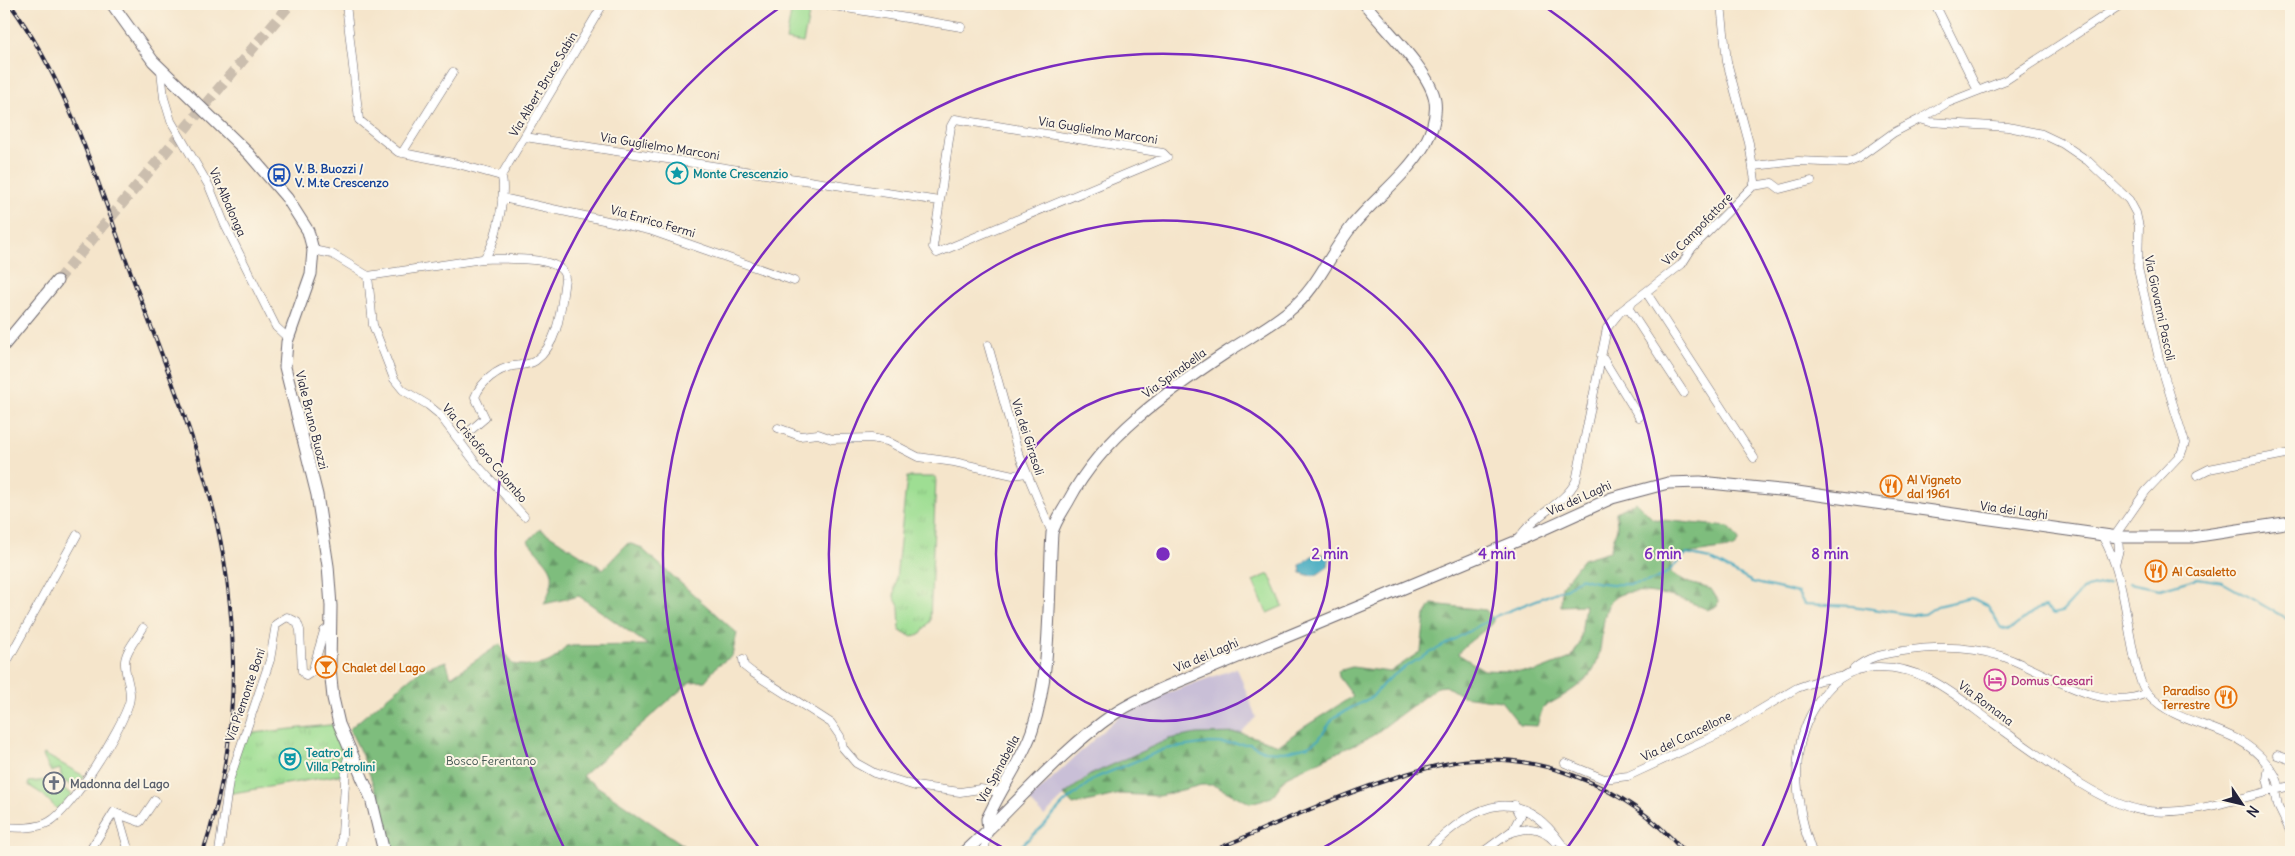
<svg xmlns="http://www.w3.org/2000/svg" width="2295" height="856" font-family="Delius,sans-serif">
<defs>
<pattern id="grass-tufts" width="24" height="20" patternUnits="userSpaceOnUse" patternTransform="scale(1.25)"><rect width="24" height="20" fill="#9ede93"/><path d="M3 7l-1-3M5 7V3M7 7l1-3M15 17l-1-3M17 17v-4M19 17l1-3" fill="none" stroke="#88be80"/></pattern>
<pattern id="forest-firs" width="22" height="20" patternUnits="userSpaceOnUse" patternTransform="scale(1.25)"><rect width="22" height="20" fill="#7ebd7d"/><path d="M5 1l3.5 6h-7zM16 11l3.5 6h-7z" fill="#679968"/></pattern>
</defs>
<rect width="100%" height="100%" fill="#fcf5e5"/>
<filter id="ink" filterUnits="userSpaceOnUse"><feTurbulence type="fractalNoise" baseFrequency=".02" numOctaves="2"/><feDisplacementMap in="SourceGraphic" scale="10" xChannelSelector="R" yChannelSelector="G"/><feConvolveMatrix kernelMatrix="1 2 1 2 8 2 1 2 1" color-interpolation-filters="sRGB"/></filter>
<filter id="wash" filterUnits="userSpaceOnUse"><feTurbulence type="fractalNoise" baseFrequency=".0096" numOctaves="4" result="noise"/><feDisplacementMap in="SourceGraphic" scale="20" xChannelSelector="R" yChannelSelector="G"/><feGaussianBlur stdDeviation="1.12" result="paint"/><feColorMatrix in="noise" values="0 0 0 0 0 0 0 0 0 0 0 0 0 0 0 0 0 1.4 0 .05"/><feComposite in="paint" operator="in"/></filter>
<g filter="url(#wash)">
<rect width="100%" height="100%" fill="#f5e5cb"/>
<!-- industrial -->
<path fill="#c9bfd7" d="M 1237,668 L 1256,717 L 1241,733 L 1197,734 L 1127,759 L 1079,782 L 1044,816 L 1029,800 L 1118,717 L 1170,692 Z"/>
<!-- grass -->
<path fill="url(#grass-tufts)" stroke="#608067" d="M 907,477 L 936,477 L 930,621 L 921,634 L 912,636 L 900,631 L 899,606 L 894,597 Z
M 339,724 L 350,748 L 345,774 L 227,794 L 244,734 Z
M 44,754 L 84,776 L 76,788 L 62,780 L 60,769 L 51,772 L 43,756 Z
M 46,780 L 47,792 L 59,787 L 72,794 L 57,809 L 42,794 L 28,785 L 29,782 Z"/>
<!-- forest -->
<path fill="url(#forest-firs)" stroke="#50705c" d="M 1636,502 L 1653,519 L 1729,527 L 1739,540 L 1735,547 L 1680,555 L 1671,563 L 1671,573 L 1689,583 L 1711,589 L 1718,600 L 1717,606 L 1708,610 C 1687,599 1617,576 1607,608 C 1600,628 1604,648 1594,668 C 1586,684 1559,699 1543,707 L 1537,726 L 1520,725 L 1501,701 L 1462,696 L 1446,686 L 1437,687 L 1372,736 L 1286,777 L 1272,797 L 1250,803 L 1213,785 L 1201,785 L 1159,796 L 1120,794 L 1073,805 L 1064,795 L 1090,775 L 1169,739 L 1197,734 L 1241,733 L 1279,745 L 1301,729 L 1353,696 L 1339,677 L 1338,671 L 1352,667 L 1390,672 L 1421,651 L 1425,615 L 1432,604 L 1486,610 L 1494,621 C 1486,631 1461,646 1458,654 L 1484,670 L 1535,672 L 1571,658 L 1580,643 L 1585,605 L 1561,606 L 1562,586 L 1583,559 L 1610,551 L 1617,528 L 1616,512 Z
M 540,529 L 603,569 L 628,543 L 640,547 L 737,633 L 732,656 L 718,665 L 705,681 L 690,682 L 582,776 L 682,844 L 689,852 L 392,852 C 380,806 372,771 349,729 L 419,671 L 446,661 L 451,677 L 500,644 L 512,664 C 536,667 551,667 566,646 L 648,645 L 579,596 L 544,604 C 561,568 550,569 528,541 Z"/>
<!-- garden -->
<path fill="#9ede93" stroke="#608067" d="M 792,7 L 810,10 L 803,43 L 786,40 Z
M 1269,574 L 1283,606 L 1267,613 L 1253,581 Z"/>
<!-- water -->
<path fill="#40a9c0" stroke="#31667e" d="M 1323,554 L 1329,560 L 1328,567 C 1314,576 1317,578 1301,573 L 1300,565 L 1312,556 Z"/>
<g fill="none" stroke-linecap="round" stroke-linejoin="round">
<!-- stream -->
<path stroke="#40a9c0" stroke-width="2" d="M 2129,583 L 2160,589 L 2198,578 L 2222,582 L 2291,621
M 1014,852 L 1042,827 L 1064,803 L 1095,778 L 1165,749 L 1209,743 L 1250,744 L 1264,751 L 1285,752 L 1308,746 L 1319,739 L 1334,717 L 1372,697 L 1384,683 L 1403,668 L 1498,615 L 1567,588 L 1580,578 C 1600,585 1632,587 1653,580 C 1666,576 1676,564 1686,554 L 1710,559 L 1752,582 L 1798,593 L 1804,604 L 1852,606 L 1913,615 L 1925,614 L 1937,606 L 1972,598 L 1988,606 L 2001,628 L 2009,630 C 2021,624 2032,608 2045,607 L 2053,614 L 2062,612 L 2083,589 L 2109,583"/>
</g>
</g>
<g filter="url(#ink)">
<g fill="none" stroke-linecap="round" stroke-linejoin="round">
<!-- secondary-tunnel -->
<path stroke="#cbbeae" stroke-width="11" stroke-dasharray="11 5.5" stroke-linecap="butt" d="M 57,281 L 290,4"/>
<!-- street casing -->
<g stroke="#6c666d" stroke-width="9">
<path id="street" d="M 822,4 L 961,27
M 1935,4 L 1978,91
M 161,70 L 164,98 L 171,121 L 209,186 L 225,225 L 276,327 L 288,338
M 955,119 L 1163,153 L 1167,157 L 937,253 L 933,247 L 951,126 Z
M 1920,119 L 1947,103 L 2006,80 L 2122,4
M 525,137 L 939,201
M 402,153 L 453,72
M 1754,166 L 1798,161 L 1847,163 L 1857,159 L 1893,133 L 1920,119 L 1930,122 L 2008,127 L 2042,134 L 2063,144 L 2088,161 L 2129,200 L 2136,213 L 2139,227 L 2138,268 L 2159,359 L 2185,443 L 2181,454 L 2146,491 L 2114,537
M 501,176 L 603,4
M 1753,186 L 1772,183 L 1780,189 L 1811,181
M 502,198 L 649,230 L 794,281
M 313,250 L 332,254 L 368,276 L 482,259 C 495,253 508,188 501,176 L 458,164 L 398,152 L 359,120 L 346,4
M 368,276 L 373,325 L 394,379 L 403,390 L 428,405 L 439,414 L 478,466 L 524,516
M 1646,292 L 1754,458
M 1627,306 L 1684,393
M 988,345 L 1018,452 L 1052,533
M 1601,355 L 1639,417
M 778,428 L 800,436 L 818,434 L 832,439 L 871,438 L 887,441 L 918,457 L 954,462 L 1013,475 L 1026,473
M 459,440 L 485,418 L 475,397 C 481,382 497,369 513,366 C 520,365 529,365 535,361 C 560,343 561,306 565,279 C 566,254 499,259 482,259
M 2197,475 L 2209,469 L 2291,453
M 2102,536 C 2123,569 2126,621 2135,660 C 2138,671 2140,686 2149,695 C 2182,730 2233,721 2268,765 C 2274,773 2278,778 2279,788
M 1517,541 C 1533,514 1563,506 1576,481 L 1607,328 L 1621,311 L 1682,264 L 1692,248 L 1753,186 L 1755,181 L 1749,143 L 1727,62 L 1721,4
M 2115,564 L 2119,550 L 2118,537
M 743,659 L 744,666 L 753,673 L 831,723 L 840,736 L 843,748 L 856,763 L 874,773 L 915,786 L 960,792 L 980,789 L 1001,792
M 4,667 L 77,535
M 1854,669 C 1868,656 1885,654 1903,651 C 1935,646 1970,646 2001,656 C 2043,669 2100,715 2147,693
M 2277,755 L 2291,760
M 1565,763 L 1604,779 L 1628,776 L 1721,733 L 1797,688 L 1820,680 L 1840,677
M 2269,766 L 2267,779 L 2270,790
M 2275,790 L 2278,806 L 2291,833
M 118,814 L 140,822 L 155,800
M 4,827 C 18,828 36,829 49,822 C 72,809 121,729 129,703 C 133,689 124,675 125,661 C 126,650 137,638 143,628
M 1508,834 C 1526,827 1540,826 1554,841
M 89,852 L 114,812 L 118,814 L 129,852
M 219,852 L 229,781 L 270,660 L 276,624 L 287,617 L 297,622 L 300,630 L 302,671 L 306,676 L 312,672 L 324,631 L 331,626
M 341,852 L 346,765 L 350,750
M 984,852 L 988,831
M 1426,852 C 1477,800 1522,781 1567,852
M 1483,852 L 1513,830 L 1520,816 L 1514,805
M 1812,852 C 1796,808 1788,751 1814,709 C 1829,683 1846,668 1877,667 C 1925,666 1956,696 1993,723 C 2022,744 2051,765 2081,784 C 2099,795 2119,806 2140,810 C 2190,818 2244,796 2291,786"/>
</g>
<!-- secondary casing -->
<g stroke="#6c666d" stroke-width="13">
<path id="secondary" d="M 112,4 L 153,61 L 249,154 L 287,198 L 308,231 L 313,250 L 311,274 L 287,342 L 285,367 L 317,495 L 328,566 L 331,606 L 330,668 L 333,698 L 339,724 L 371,798 L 384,852
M 4,345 L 57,281
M 988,831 L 987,819 L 990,813 C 1003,785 1022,760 1032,731 C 1052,671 1048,596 1052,533 C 1055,521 1063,511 1069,500 C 1103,436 1168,391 1227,352 C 1248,338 1271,326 1290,310 C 1318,288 1330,253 1352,226 C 1375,198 1406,176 1425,144 C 1432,131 1437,116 1435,101 C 1431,72 1384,28 1365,4
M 965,852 C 1013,808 1061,750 1114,714 C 1131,703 1150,694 1168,686 L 1517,541 L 1612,498 L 1668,483 L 1700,482 L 1790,491 L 2118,537 L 2192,537 L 2291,522"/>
</g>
<!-- street -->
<use href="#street" stroke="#fff" stroke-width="8"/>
<!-- secondary -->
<use href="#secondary" stroke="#fff" stroke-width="11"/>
<!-- rail casing -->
<g stroke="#22223b" stroke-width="4">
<path id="rail" d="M 10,4 C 67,82 95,175 128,265 C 153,334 182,402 203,472 C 241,595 245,729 203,852
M 1210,852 C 1283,821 1363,783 1440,765 C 1529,745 1626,784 1684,852"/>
</g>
<!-- rail -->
<use href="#rail" stroke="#fcf5e5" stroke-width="2" stroke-dasharray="5.5" stroke-linecap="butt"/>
</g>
</g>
<!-- distance rings -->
<g fill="none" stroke="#7b2cbf" stroke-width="2.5">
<circle cx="1163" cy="554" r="167"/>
<path d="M1011 852A334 334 0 1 1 1315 852"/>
<path d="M761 851A500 500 0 1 1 1565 851"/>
<path d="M566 852A667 667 0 0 1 785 4M1541 4A667 667 0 0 1 1760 852"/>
</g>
<!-- icons -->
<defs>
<g id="sight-ring" transform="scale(1.125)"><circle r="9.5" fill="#fcf5e5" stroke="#0f9aa8" stroke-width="1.5"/><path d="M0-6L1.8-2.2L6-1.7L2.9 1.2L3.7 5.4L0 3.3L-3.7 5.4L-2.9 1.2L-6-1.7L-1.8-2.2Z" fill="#0f9aa8"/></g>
<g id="bus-ring" transform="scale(1.125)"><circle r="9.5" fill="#fcf5e5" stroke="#1a4fb4" stroke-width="1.5"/><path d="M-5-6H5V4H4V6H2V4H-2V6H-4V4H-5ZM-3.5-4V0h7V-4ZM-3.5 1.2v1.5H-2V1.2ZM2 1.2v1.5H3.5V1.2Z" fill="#1a4fb4"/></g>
<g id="restaurant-ring" transform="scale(1.125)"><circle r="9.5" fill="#fcf5e5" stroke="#e8710a" stroke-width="1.5"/><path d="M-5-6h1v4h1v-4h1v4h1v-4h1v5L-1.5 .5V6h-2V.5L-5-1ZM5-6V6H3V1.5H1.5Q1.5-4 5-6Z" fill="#e8710a"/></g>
<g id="bar-ring" transform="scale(1.125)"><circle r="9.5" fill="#fcf5e5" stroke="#e8710a" stroke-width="1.5"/><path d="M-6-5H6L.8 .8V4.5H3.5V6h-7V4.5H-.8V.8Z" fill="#e8710a"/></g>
<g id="hotel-ring" transform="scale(1.125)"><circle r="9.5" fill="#fcf5e5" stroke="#d1479c" stroke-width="1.5"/><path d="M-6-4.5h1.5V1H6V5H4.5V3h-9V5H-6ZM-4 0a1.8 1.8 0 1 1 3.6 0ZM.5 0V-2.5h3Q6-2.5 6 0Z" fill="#d1479c"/></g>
<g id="theatre-ring" transform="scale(1.125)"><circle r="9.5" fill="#fcf5e5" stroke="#0f9aa8" stroke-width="1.5"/><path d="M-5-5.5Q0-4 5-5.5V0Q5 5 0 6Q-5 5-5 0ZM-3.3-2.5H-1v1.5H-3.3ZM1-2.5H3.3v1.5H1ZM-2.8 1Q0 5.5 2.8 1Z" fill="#0f9aa8"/></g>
<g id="church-ring" transform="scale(1.125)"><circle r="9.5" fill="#fcf5e5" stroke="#6b7280" stroke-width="1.5"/><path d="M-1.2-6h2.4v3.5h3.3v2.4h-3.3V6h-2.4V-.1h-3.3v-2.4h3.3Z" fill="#6b7280"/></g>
</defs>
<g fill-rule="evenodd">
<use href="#sight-ring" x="677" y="173"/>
<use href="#bus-ring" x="279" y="175"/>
<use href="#restaurant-ring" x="1891" y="486"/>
<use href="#restaurant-ring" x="2156" y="571"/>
<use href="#bar-ring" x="326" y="667"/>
<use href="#hotel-ring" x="1995" y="680"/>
<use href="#restaurant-ring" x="2226" y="697"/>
<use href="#theatre-ring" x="290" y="759"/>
<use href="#church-ring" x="54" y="783"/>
</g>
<g text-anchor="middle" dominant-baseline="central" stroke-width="4" stroke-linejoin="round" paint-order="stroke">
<!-- street labels -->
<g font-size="12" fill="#22223b" stroke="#fcf5e5">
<text transform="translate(543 84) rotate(-59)">Via Albert Bruce Sabin</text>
<text transform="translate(1098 130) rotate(9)">Via Guglielmo Marconi</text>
<text transform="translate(660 146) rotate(9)">Via Guglielmo Marconi</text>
<text transform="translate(228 202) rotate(66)">Via Albalonga</text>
<text transform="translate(653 221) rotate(16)">Via Enrico Fermi</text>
<text transform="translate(1697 229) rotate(-46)">Via Campofattore</text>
<text transform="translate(2160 308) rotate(78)">Via Giovanni Pascoli</text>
<text transform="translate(1174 373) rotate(-36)">Via Spinabella</text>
<text transform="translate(312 420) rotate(76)">Viale Bruno Buozzi</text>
<text transform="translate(1028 437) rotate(72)">Via dei Girasoli</text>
<text transform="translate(485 453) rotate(50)">Via Cristoforo Colombo</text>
<text transform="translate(1579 498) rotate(-24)">Via dei Laghi</text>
<text transform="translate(2014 510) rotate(8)">Via dei Laghi</text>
<text transform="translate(1206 655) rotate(-23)">Via dei Laghi</text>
<text transform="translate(245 695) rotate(-71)">Via Piemonte Boni</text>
<text transform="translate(1986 703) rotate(37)">Via Romana</text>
<text transform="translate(1686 736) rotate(-26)">Via del Cancellone</text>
<text transform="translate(998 769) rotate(-62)">Via Spinabella</text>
</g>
<!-- transit labels -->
<g font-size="12" font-weight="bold" fill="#164399" stroke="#fcf5e5" text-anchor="start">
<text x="295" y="168">V. B. Buozzi /<tspan x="295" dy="14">V. M.te Crescenzo</tspan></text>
</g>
<!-- culture labels -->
<g font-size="12" font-weight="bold" fill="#0d838f" stroke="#fcf5e5" text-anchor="start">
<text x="693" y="173">Monte Crescenzio</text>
<text x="306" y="752">Teatro di<tspan x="306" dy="14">Villa Petrolini</tspan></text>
</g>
<!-- food labels -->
<g font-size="12" font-weight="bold" fill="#c56008" stroke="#fcf5e5" text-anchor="start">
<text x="1907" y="479">Al Vigneto<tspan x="1907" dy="14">dal 1961</tspan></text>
<text x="2172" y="571">Al Casaletto</text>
<text x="342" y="667">Chalet del Lago</text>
<text x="2210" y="690" text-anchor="end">Paradiso<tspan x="2210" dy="14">Terrestre</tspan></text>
</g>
<!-- hotel labels -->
<g font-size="12" font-weight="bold" fill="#b23c85" stroke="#fcf5e5" text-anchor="start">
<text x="2011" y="680">Domus Caesari</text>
</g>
<!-- park labels -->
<g font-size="12" fill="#475a55" stroke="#fcf5e5">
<text x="491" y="760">Bosco Ferentano</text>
</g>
<!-- worship labels -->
<g font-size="12" font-weight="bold" fill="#5b616d" stroke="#fcf5e5" text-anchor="start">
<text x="70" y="783">Madonna del Lago</text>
</g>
</g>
<circle cx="1163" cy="554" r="8" fill="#7b2cbf" stroke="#fcf5e5" stroke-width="2.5"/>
<g font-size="15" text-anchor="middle" font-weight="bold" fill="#7b2cbf" stroke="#fcf5e5" stroke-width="4" stroke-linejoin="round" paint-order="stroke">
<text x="1330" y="559">2 min</text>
<text x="1497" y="559">4 min</text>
<text x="1663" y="559">6 min</text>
<text x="1830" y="559">8 min</text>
</g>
<!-- margin -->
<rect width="2295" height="856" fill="none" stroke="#fcf5e5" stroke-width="20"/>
<!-- north arrow -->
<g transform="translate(2242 804) rotate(125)" stroke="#fcf5e5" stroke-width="4" paint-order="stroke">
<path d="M0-4L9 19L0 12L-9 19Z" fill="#22223b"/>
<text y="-8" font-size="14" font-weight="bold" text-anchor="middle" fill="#22223b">N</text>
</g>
</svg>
